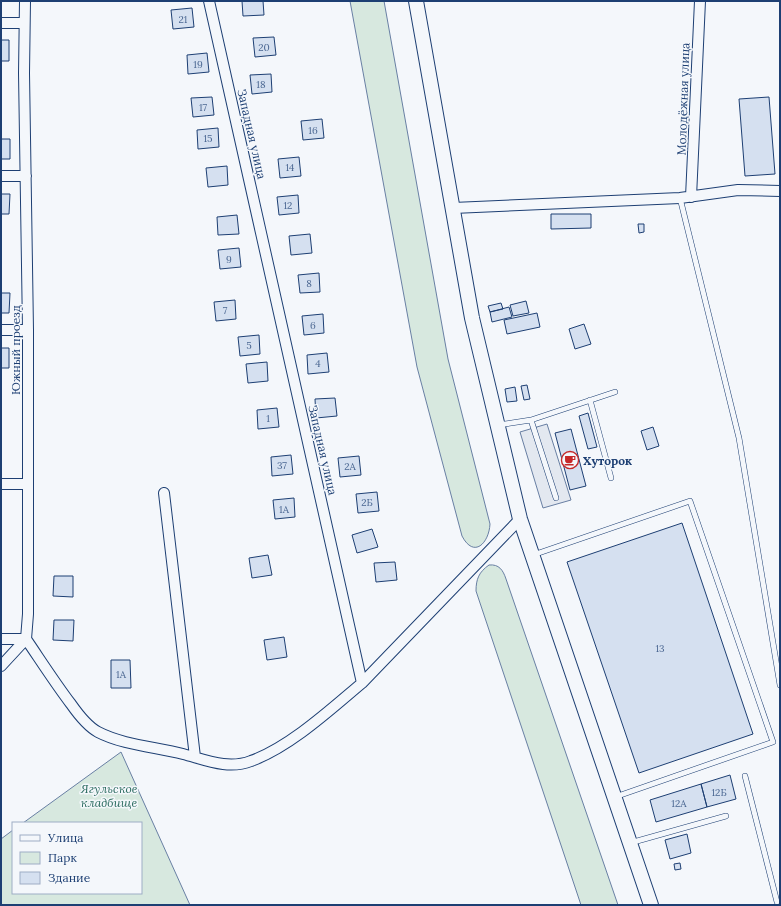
<svg xmlns="http://www.w3.org/2000/svg" width="781" height="906" font-family="Lora,serif">
<rect width="100%" height="100%" fill="#f4f7fb"/>
<!-- green -->
<path fill="#d7e8df" stroke="#687fa3" d="M 350,1 L 384,1 L 448,359 L 490,524 C 489,543 474,559 462,536 L 417,367 Z
M 489,565 C 499,564 503,570 506,579 L 618,905 L 581,905 L 476,591 C 476,579 479,572 489,565 Z
M 121,752 L 190,905 L 1,905 L 1,839 L 13,830 L 13,893 L 141,893 L 141,823 L 23,823 Z"/>
<!-- parking -->
<path fill="#e3e8f0" stroke="#687fa3" d="M 547,424 L 571,500 L 543,508 L 520,432 Z"/>
<!-- building -->
<path fill="#d5e0f0" stroke="#1d3f73" d="M 242,1 L 263,1 L 264,15 L 243,16 Z
M 192,8 L 194,27 L 173,29 L 171,10 Z
M 274,37 L 276,55 L 255,57 L 253,38 Z
M 1,40 L 9,40 L 9,61 L 1,61 Z
M 207,53 L 209,72 L 188,74 L 187,55 Z
M 271,74 L 272,92 L 252,94 L 250,75 Z
M 212,97 L 214,115 L 193,117 L 191,98 Z
M 769,97 L 775,174 L 745,176 L 739,99 Z
M 322,119 L 324,138 L 303,140 L 301,121 Z
M 218,128 L 219,147 L 198,149 L 197,130 Z
M 1,139 L 10,139 L 10,159 L 1,159 Z
M 299,157 L 301,176 L 280,178 L 278,159 Z
M 227,166 L 228,185 L 208,187 L 206,168 Z
M 1,194 L 10,194 L 9,214 L 1,214 Z
M 298,195 L 299,213 L 279,215 L 277,197 Z
M 551,214 L 591,214 L 591,228 L 551,229 Z
M 237,215 L 239,234 L 218,235 L 217,217 Z
M 638,224 L 644,224 L 644,232 L 639,233 Z
M 310,234 L 312,253 L 291,255 L 289,236 Z
M 239,248 L 241,267 L 220,269 L 218,250 Z
M 319,273 L 320,292 L 300,293 L 298,275 Z
M 1,293 L 10,293 L 9,313 L 1,313 Z
M 235,300 L 236,319 L 216,321 L 214,302 Z
M 526,301 L 529,313 L 513,316 L 510,305 Z
M 501,303 L 503,309 L 490,312 L 488,306 Z
M 509,307 L 512,317 L 492,322 L 490,312 Z
M 537,313 L 540,327 L 507,334 L 504,320 Z
M 323,314 L 324,333 L 304,335 L 302,316 Z
M 584,324 L 591,344 L 575,349 L 569,329 Z
M 259,335 L 260,354 L 240,356 L 238,337 Z
M 1,348 L 9,348 L 9,368 L 1,368 Z
M 327,353 L 329,372 L 308,374 L 307,355 Z
M 267,362 L 268,381 L 248,383 L 246,364 Z
M 527,385 L 530,399 L 524,400 L 521,386 Z
M 515,387 L 517,401 L 507,402 L 505,389 Z
M 335,398 L 337,416 L 316,418 L 315,399 Z
M 277,408 L 279,427 L 258,429 L 257,410 Z
M 588,413 L 597,447 L 588,449 L 579,416 Z
M 653,427 L 659,446 L 647,450 L 641,431 Z
M 571,429 L 586,486 L 570,490 L 555,433 Z
M 291,455 L 293,474 L 272,476 L 271,457 Z
M 359,456 L 361,475 L 340,477 L 338,458 Z
M 377,492 L 379,511 L 358,513 L 356,494 Z
M 294,498 L 295,517 L 275,519 L 273,500 Z
M 682,523 L 753,734 L 639,773 L 567,562 Z
M 372,529 L 378,547 L 357,553 L 352,535 Z
M 268,555 L 272,575 L 252,578 L 249,558 Z
M 395,562 L 397,580 L 376,582 L 374,563 Z
M 54,576 L 73,576 L 73,597 L 53,596 Z
M 54,620 L 74,620 L 73,641 L 53,640 Z
M 284,637 L 287,657 L 267,660 L 264,640 Z
M 111,660 L 130,660 L 131,688 L 111,688 Z
M 730,775 L 736,799 L 707,807 L 701,784 Z
M 701,784 L 707,807 L 656,822 L 650,800 Z
M 687,834 L 691,853 L 670,859 L 665,840 Z
M 680,863 L 681,869 L 675,870 L 674,864 Z"/>
<g fill="none" stroke-linecap="round" stroke-linejoin="round">
<!-- lane casing -->
<g stroke="#1d3f73" stroke-width="6">
<path id="lane" d="M 680,198 L 739,438 L 780,685
M 590,400 L 611,478
M 531,420 L 615,392
M 498,425 L 531,420 L 556,498
M 533,555 L 690,501 L 773,742 L 615,797
M 745,776 L 777,902
M 630,843 L 726,816"/>
</g>
<!-- street casing -->
<g stroke="#1d3f73" stroke-width="12">
<path id="street" d="M 209,1 L 362,683 L 520,519
M 1,23 L 24,23
M 1,176 L 26,176
M 691,197 L 700,1
M 453,208 L 680,198 L 738,190 L 780,191
M 1,330 L 28,330
M 1,484 L 28,484
M 164,493 L 195,757
M 1,639 L 26,639 C 41,661 55,683 71,704 C 78,714 87,726 98,732 C 123,745 156,747 183,754 C 206,760 228,770 251,761 C 290,747 331,709 362,683
M 1,666 L 26,639 L 28,614 L 28,330 L 24,73 L 25,1"/>
</g>
<!-- secondary casing -->
<g stroke="#1d3f73" stroke-width="16">
<path id="secondary" d="M 416,1 L 472,318 L 520,519 L 651,905"/>
</g>
<!-- lane -->
<use href="#lane" stroke="#f4f7fb" stroke-width="5"/>
<!-- street -->
<use href="#street" stroke="#f4f7fb" stroke-width="10"/>
<!-- secondary -->
<use href="#secondary" stroke="#f4f7fb" stroke-width="14"/>
</g>
<!-- icons -->
<defs>
<g id="cafe-ring" transform="scale(0.9)"><circle r="9.5" fill="#f4f7fb" stroke="#c62828" stroke-width="1.5"/><path d="M-5.5-4.5H6V0H3Q3 3.5 0 3.5H-2.5Q-5.5 3.5-5.5 0ZM3-3.2v2h1.7v-2ZM-6 4.5H4V6H-6Z" fill="#c62828"/></g>
</defs>
<g fill-rule="evenodd">
<use href="#cafe-ring" x="570" y="460"/>
</g>
<g text-anchor="middle" dominant-baseline="central" stroke-width="3" stroke-linejoin="round" paint-order="stroke">
<!-- number labels -->
<g font-size="10" fill="#4b6792">
<text x="183" y="19">21</text>
<text x="264" y="47">20</text>
<text x="198" y="64">19</text>
<text x="261" y="84">18</text>
<text x="203" y="107">17</text>
<text x="313" y="130">16</text>
<text x="208" y="138">15</text>
<text x="290" y="167">14</text>
<text x="288" y="205">12</text>
<text x="229" y="259">9</text>
<text x="309" y="283">8</text>
<text x="225" y="310">7</text>
<text x="313" y="325">6</text>
<text x="249" y="345">5</text>
<text x="318" y="363">4</text>
<text x="268" y="418">1</text>
<text x="282" y="465">37</text>
<text x="350" y="466">2А</text>
<text x="367" y="502">2Б</text>
<text x="284" y="509">1А</text>
<text x="660" y="648">13</text>
<text x="121" y="674">1А</text>
<text x="719" y="792">12Б</text>
<text x="679" y="803">12А</text>
</g>
<!-- street labels -->
<g font-size="12" fill="#1d3f73" stroke="#f4f7fb">
<text transform="translate(683 99) rotate(-88)">Молодёжная улица</text>
<text transform="translate(252 134) rotate(77)">Западная улица</text>
<text transform="translate(15 350) rotate(-90)">Южный проезд</text>
<text transform="translate(323 450) rotate(77)">Западная улица</text>
</g>
<!-- poi labels -->
<g font-size="12" font-weight="bold" fill="#1d3f73" stroke="#f4f7fb" text-anchor="start">
<text x="583" y="460">Хуторок</text>
</g>
<!-- park labels -->
<g font-size="12" font-style="italic" fill="#2c6c60" stroke="#f4f7fb">
<text x="109" y="788">Ягульское<tspan x="109" dy="14">кладбище</tspan></text>
</g>
</g>
<!-- border -->
<rect width="781" height="906" fill="none" stroke="#1d3f73" stroke-width="4"/>
<!-- legend -->
<rect x="12" y="822" width="130" height="72" fill="#f4f7fb" stroke="#9eadc5"/>
<rect x="20" y="835" width="20" height="6" fill="#f4f7fb" stroke="#9eadc5"/>
<text x="48" y="842" font-size="12" fill="#1d3f73">Улица</text>
<rect x="20" y="852" width="20" height="12" fill="#d7e8df" stroke="#9eadc5"/>
<text x="48" y="862" font-size="12" fill="#1d3f73">Парк</text>
<rect x="20" y="872" width="20" height="12" fill="#d5e0f0" stroke="#9eadc5"/>
<text x="48" y="882" font-size="12" fill="#1d3f73">Здание</text>
</svg>
